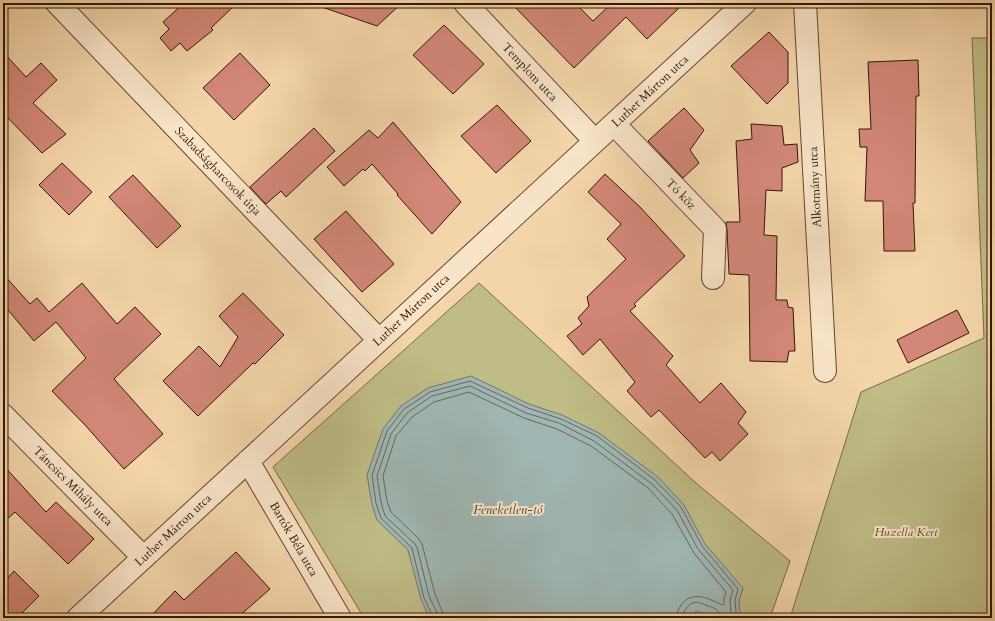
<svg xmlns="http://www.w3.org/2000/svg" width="995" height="621" font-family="Cardo,serif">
<rect width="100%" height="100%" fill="#f4d5aa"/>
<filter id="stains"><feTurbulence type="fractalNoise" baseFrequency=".005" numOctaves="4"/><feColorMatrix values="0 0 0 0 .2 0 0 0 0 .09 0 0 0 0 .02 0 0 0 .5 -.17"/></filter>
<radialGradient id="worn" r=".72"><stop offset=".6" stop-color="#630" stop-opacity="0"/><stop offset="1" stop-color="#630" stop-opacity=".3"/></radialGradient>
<!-- green -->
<path fill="#bfbc86" stroke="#786a45" d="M 972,38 L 992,38 L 992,618 L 790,618 L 861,392 L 984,338 Z
M 479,283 L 696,483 L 790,561 L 770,618 L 364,618 L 273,467 Z"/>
<!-- water -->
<path fill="#9fb6b2" stroke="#73766c" d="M 471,376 L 529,404 L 562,415 L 599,433 L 658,477 L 684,505 L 705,544 L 743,588 L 739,601 L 740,614 L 738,618 L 716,618 L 696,611 L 690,618 L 429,618 L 421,599 L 408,550 L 377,520 L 372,504 L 367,475 L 383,429 L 401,406 L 428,388 Z"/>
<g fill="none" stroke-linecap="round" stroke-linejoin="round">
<!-- shore -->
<path stroke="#68665b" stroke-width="1" d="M 432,618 L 432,615 L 424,598 L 412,548 L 381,518 L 376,503 L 372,475 L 387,431 L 404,409 L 430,392 L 470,381 L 528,408 L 561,419 L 597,436 L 655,480 L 681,507 L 702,546 L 738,589 L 735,600 L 736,612 L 735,618
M 437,618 L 437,613 L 429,596 L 417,547 L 414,543 L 385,516 L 381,502 L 377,476 L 391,434 L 407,413 L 432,396 L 470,386 L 526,413 L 559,423 L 594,441 L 652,484 L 677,510 L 698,549 L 733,590 L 730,600 L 731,612 L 730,618
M 443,618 L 442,611 L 435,594 L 422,544 L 419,539 L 391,512 L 387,501 L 383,476 L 396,436 L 412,417 L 434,402 L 469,392 L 524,418 L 557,429 L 591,446 L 648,488 L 672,514 L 694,553 L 726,592 L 724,598 L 724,604 L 722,605 C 710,599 693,590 682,604 C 679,608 677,612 676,618
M 682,618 C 683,614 683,612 686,609 C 693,599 698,602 708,606 C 715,608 720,610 720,618"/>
</g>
<!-- building -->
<path fill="#d38778" stroke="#321704" d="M 184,3 L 237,3 L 211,28 L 213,30 L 187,51 L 180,43 L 171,51 L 160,38 L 169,29 L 163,22 Z
M 319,3 L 402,3 L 377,26 L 319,6 Z
M 511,3 L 575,3 L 593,21 L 612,3 L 684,3 L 647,39 L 626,17 L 574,68 Z
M 444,25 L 484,64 L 453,94 L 413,55 Z
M 769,32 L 788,52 L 788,83 L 767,104 L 731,66 Z
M 3,52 L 26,77 L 41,63 L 57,80 L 33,103 L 66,134 L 42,153 L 3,113 Z
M 240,53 L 270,85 L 234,120 L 203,88 Z
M 918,60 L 919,96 L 916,96 L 915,203 L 913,203 L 915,251 L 884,251 L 883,201 L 865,201 L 867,147 L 860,147 L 859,129 L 871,129 L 868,62 Z
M 497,105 L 531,141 L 496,173 L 461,136 Z
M 684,108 L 704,130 L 690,150 L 699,163 L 683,178 L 648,141 Z
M 393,122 L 461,202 L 432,234 L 397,195 L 398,194 L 372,164 L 365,171 L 363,169 L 344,186 L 327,167 L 369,130 L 378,138 Z
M 751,124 L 782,126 L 784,145 L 797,144 L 798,162 L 782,168 L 782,191 L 766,190 L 764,235 L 777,236 L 776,300 L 787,300 L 788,307 L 793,308 L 795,351 L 789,351 L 787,362 L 750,361 L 749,275 L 729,274 L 727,230 L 726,222 L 740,222 L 736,141 L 752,139 Z
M 314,128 L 335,151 L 286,197 L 281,191 L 266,204 L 250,187 Z
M 62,163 L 92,192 L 69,215 L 39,185 Z
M 605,174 L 641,208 L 685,256 L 634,304 L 636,306 L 630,311 L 673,356 L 666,365 L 700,403 L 721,383 L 746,412 L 738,423 L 748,434 L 720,461 L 712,452 L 705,458 L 659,410 L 651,417 L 627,391 L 635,382 L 600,339 L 583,355 L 567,336 L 582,324 L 578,318 L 589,306 L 587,297 L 626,259 L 607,239 L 621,224 L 588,192 Z
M 133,175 L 181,226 L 157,248 L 109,197 Z
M 346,211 L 394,264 L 362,292 L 314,239 Z
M 3,274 L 30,304 L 37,298 L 49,312 L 82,283 L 117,324 L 135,307 L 161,334 L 114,379 L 163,434 L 124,469 L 85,425 L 52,391 L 86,358 L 56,322 L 34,341 L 3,304 Z
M 243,293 L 284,335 L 255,364 L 253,363 L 198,416 L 163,381 L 199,346 L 220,367 L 238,337 L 219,316 Z
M 957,310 L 969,333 L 908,363 L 897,340 Z
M 3,465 L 46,512 L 56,502 L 94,539 L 68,564 L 15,512 L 3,523 Z
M 236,552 L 270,589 L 237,618 L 149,618 L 175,591 L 184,600 Z
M 14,571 L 39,596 L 17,618 L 3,618 L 3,583 Z"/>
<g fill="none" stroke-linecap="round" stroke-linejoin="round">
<!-- minor casing -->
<g stroke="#62462e" stroke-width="24">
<path id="minor" d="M 57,3 L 379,340
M 465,3 L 595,141
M 805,3 L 825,371
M 614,124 L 715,229 L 713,278
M 3,415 L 143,557
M 248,461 L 340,618
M 78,618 L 745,3"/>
</g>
<!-- minor -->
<use href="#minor" stroke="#f8e4c8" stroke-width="22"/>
</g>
<g text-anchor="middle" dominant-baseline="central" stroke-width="4" stroke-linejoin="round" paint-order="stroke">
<!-- street labels -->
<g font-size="12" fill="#321704" stroke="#f8e4c8">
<text transform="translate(530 72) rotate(47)">Templom utca</text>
<text transform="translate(650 91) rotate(-43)">Luther Márton utca</text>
<text transform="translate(218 171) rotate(46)">Szabadságharcosok útja</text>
<text transform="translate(815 187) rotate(-93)">Alkotmány utca</text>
<text transform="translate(681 194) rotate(46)">Tó köz</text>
<text transform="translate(411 310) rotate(-43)">Luther Márton utca</text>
<text transform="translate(73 486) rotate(45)">Táncsics Mihály utca</text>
<text transform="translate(173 530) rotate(-43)">Luther Márton utca</text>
<text transform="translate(294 539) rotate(60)">Bartók Béla utca</text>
</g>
<!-- park labels -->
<g font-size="12" font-style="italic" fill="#5c492b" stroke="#f8e4c8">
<text x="906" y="532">Huzella Kert</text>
</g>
<!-- water labels -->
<g font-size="13" font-style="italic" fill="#534738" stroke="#f8e4c8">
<text x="508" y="510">Feneketlen-tó</text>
</g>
</g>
<!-- margin -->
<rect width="995" height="621" fill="none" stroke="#f4d5aa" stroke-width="16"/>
<rect x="4" y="4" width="987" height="613" fill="none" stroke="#321704" stroke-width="2"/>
<rect x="8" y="8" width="979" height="605" fill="none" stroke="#321704"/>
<rect width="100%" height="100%" filter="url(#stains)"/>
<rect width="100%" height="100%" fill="url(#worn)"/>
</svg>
